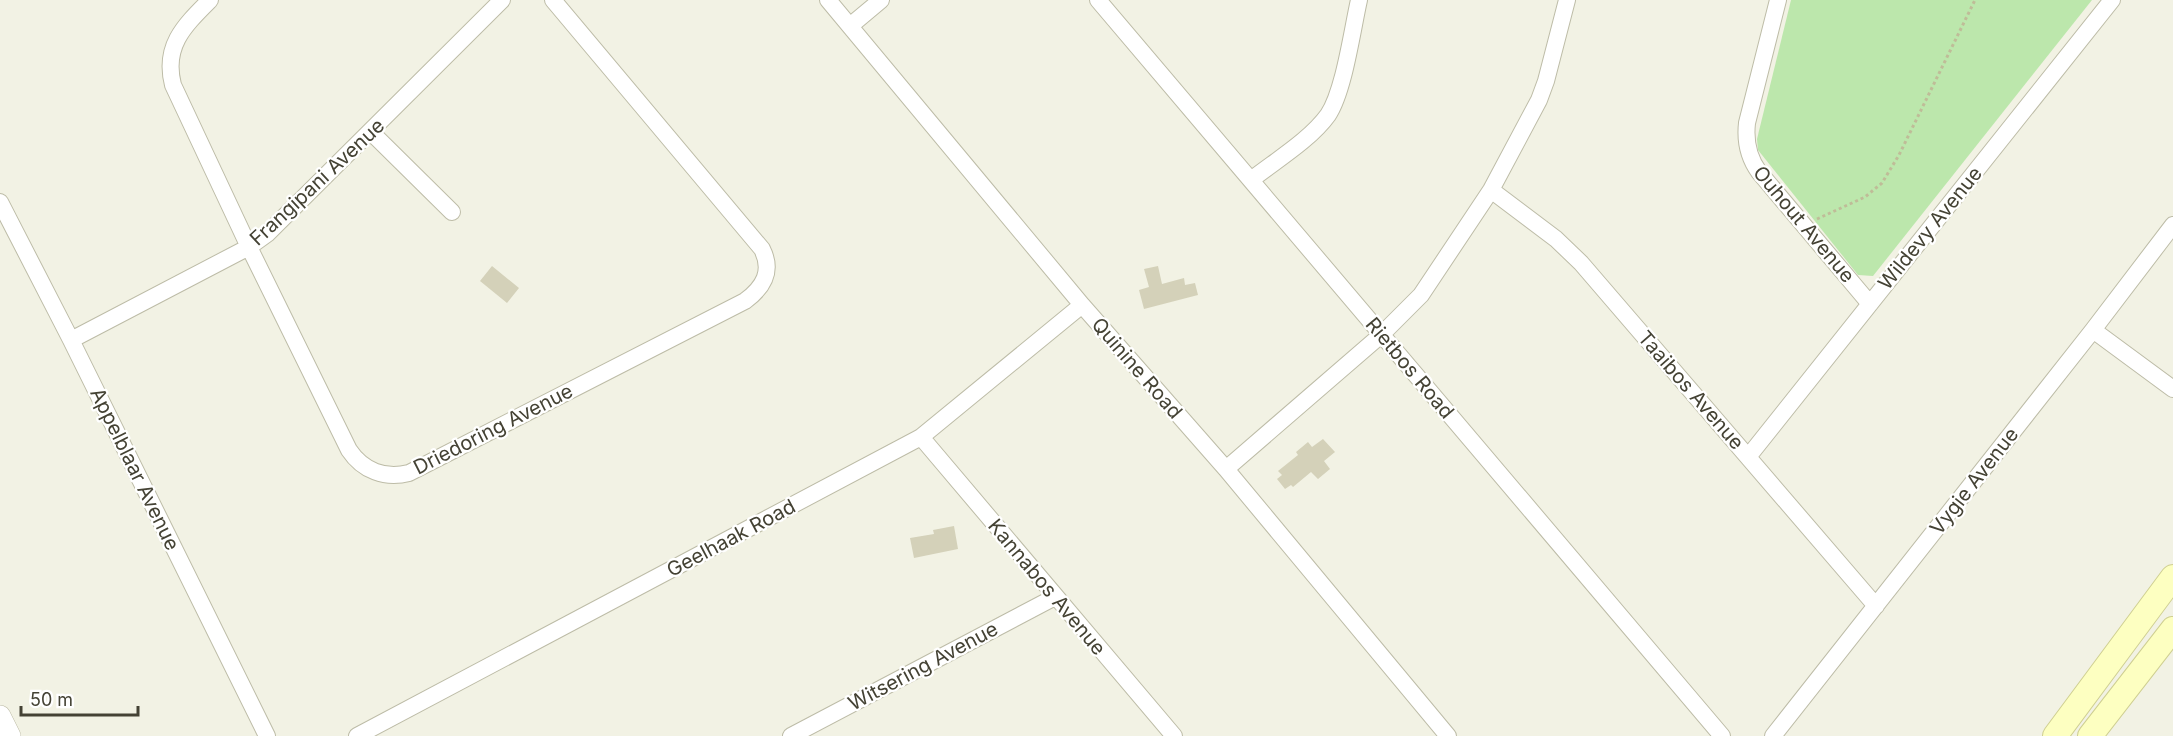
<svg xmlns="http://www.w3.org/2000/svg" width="2173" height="736" font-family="Inter,sans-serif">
<rect width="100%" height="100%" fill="#f2f2e4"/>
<!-- green -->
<path fill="#bce7ac" d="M 1791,0 L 2092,0 L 1873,276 L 1858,275 L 1758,150 L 1757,139 Z"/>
<!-- building -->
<path fill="#d4d1b9" d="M 492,266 L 519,288 L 507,303 L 480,281 Z
M 1158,266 L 1162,284 L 1184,278 L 1185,285 L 1195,283 L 1198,295 L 1144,309 L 1139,290 L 1149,287 L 1144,269 Z
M 1323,439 L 1335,452 L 1324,461 L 1330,469 L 1318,479 L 1311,472 L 1293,487 L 1291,485 L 1285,489 L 1277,479 L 1282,475 L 1278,471 L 1298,455 L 1296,452 L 1308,442 L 1312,447 Z
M 954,526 L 958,549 L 914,558 L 910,538 L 934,534 L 933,530 Z"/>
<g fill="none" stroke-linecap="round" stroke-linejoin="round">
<!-- minor casing -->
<g stroke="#bdbca7" stroke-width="18">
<path id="minor" d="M 210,0 C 184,26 163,46 173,85 L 249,247 L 349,450 C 363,471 385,479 409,473 L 745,301 C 764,287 773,271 762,249 L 553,0
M 828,0 L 1082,305 L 1226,469 L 1448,736
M 1098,0 L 1722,736
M 1778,0 L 1747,123 C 1745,141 1748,157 1759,172 L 1870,304
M 850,26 L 881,0
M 371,132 L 452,212
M 1251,180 C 1275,161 1310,140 1328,115 C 1344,91 1352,31 1359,0
M 1491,190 L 1556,239 L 1581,263 L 1876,606
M 0,202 L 71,340 L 267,736
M 2093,330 L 2173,389
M 71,340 L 249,247 L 267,234 L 502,0
M 921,437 L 1174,736
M 1748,457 L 2112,0
M 1226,469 L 1381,335 L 1421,295 L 1491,190 L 1539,100 L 1546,81 L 1567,0
M 357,736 L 921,437 L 1082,305
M 791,736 L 1055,597
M 1773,736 L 2093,330 L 2173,225"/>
</g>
<!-- tertiary casing -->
<g stroke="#bdbca7" stroke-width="22">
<path id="tertiary" d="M 0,716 L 10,736"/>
</g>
<!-- secondary casing -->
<g stroke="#cfcf91" stroke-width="26">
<path id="secondary" d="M 2055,736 L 2173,577
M 2090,736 L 2173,629"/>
</g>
<!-- path -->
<path stroke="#bfbc98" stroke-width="3" stroke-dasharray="3 3" stroke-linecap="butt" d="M 1817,219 L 1865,197 L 1882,183 L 1899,155 L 1975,0"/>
<!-- minor -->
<use href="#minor" stroke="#fff" stroke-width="16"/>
<!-- tertiary -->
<use href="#tertiary" stroke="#fff" stroke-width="21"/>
<!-- secondary -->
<use href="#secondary" stroke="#fdffc1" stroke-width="24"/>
</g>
<g text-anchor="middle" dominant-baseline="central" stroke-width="4.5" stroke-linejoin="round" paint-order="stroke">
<!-- street labels -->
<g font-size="20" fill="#444234" stroke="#fff">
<text transform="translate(317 182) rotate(-43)">Frangipani Avenue</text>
<text transform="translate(1804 224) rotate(50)">Ouhout Avenue</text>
<text transform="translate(1930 228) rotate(-51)">Wildevy Avenue</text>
<text transform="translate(1137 368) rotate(49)">Quinine Road</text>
<text transform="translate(1410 368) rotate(50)">Rietbos Road</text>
<text transform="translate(1691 390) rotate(49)">Taaibos Avenue</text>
<text transform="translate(493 429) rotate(-27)">Driedoring Avenue</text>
<text transform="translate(135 469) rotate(64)">Appelblaar Avenue</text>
<text transform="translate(1974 481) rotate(-52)">Vygie Avenue</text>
<text transform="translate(731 538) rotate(-28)">Geelhaak Road</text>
<text transform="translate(1047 587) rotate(50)">Kannabos Avenue</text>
<text transform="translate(923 666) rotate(-28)">Witsering Avenue</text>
</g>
</g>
<!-- scale -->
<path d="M21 706v9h117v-9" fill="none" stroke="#444234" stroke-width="3"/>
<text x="30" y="706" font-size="18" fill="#444234" stroke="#ffffff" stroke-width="4.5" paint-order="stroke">50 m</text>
</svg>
